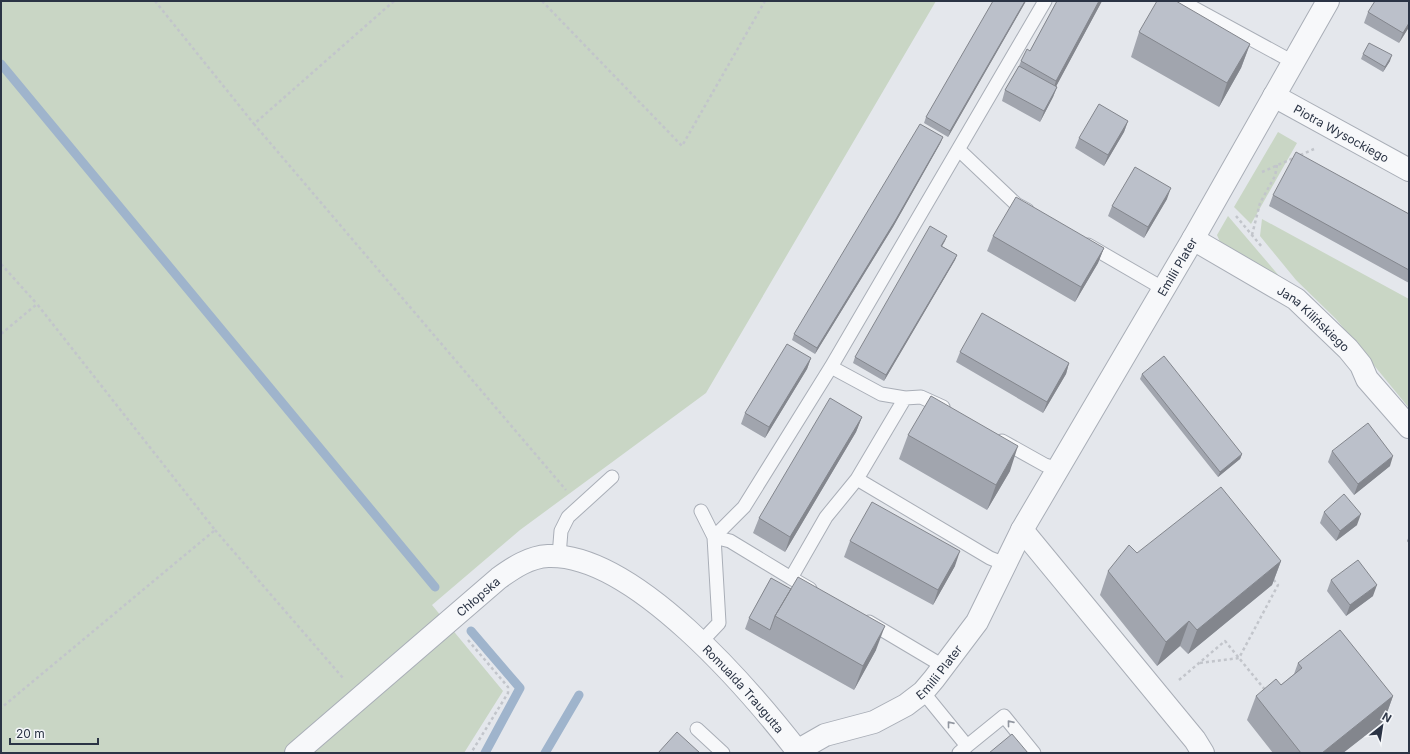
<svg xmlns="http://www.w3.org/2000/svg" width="1410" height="754" font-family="Inter,sans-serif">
<rect width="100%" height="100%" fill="#e4e7ec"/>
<!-- green -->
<path fill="#c9d6c5" d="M 1,1 L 936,1 L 706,393 L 520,530 L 432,605 L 503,691 L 464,753 L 1,753 Z
M 1278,132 L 1297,143 L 1251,224 L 1234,207 Z
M 1228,216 L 1280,277 L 1220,242 L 1217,235 Z
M 1262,219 L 1409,299 L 1409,408 L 1336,319 L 1296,280 L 1260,236 Z"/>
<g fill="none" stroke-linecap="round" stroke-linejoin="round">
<!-- stream -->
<path stroke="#9fb4cc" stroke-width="9" d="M 1,64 L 435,587
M 471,631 L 520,688 L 485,753
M 545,753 L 579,695"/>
<!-- service casing -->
<g stroke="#a9aeb7" stroke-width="15">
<path id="service" d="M 1181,1 L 1293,62
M 959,150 L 1016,204 L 1027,210
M 1088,245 L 1164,289
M 831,367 L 881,394 L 905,398
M 1002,441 L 1045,465 L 1058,469
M 857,479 L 905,398 L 921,397 L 943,407
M 701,511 L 714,537 L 730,541 L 791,578
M 559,556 L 561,531 L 568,517 L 612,477
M 810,589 L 791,578 L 826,517 L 857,479 L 990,558 L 1005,564
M 869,622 L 943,666
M 701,642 L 719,623 L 714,537 L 744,507 L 831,367 L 1045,1
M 923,692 L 967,746 L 959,753
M 697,729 L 723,753
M 967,746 L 1004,716 L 1034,753"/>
</g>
<!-- minor casing -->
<g stroke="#a9aeb7" stroke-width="24">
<g id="minor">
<path id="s1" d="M 1274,96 L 1409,170"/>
<path id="s2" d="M 1193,239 L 1296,299 L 1348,349 L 1361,365 L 1367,379 L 1409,427"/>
<path d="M 1022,530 L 1195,740 L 1203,753"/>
<path id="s3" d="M 797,751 L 825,735 L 874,722 L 906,705 L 923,692 L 934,679 L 977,622 L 1022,530 L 1193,239 L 1328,1"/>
</g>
</g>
<!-- tertiary casing -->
<g stroke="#a9aeb7" stroke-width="24">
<g id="tertiary">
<path id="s4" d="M 296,753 L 499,578 C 513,568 529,557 548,556 C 634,553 750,690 799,753"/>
</g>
</g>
<!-- path -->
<path stroke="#c2c5cb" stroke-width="2.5" stroke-dasharray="3 3" stroke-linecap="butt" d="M 155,1 L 254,124
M 394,1 L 254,124 L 566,490
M 542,1 L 682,146 L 765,1
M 1262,172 L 1314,149
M 1236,216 L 1262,247
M 1252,235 L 1260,203 L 1275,176 L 1277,165
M 1,264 L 37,304
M 1,334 L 37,304 L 215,530 L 1,708
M 215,530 L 343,678
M 468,640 L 508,687 L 508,693 L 471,753
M 1200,663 L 1239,658 L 1278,585 L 1273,579
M 1179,680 L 1225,641 L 1266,691"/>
<!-- service -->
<use href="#service" stroke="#f7f8fa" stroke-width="13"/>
<!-- minor -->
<use href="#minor" stroke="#f7f8fa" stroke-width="22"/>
<!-- tertiary -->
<use href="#tertiary" stroke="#f7f8fa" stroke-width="22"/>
</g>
<!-- wall -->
<path fill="#a1a5ae" d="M 1026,1 L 948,137 L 924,123 L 926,117 Z
M 1057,1 L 1102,1 L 1056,86 L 1057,87 L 1053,97 L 1040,122 L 1002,101 L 1005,90 L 1019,66 L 1021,61 L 1030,51 Z
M 1409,1 L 1409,27 L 1399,43 L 1364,23 L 1368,12 Z
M 1139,32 L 1250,44 L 1241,68 L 1219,107 L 1131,57 Z
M 1363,54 L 1390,61 L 1383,72 L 1361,59 Z
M 1128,121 L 1124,132 L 1104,166 L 1075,148 L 1079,138 Z
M 941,142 L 893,227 L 815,354 L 792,340 L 794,334 Z
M 1273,195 L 1409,214 L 1409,283 L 1269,206 Z
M 1167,199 L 1144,238 L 1108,216 L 1112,206 Z
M 993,236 L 1104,248 L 1098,263 L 1075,302 L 987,251 Z
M 945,241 L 942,246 L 957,255 L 955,260 L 884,381 L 853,363 L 855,357 Z
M 960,352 L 1069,363 L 1066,374 L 1043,413 L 956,362 Z
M 811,358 L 807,369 L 765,438 L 741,424 L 745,413 Z
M 1142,374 L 1242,454 L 1240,459 L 1218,477 L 1140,379 Z
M 862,417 L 856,432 L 785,552 L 753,533 L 759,518 Z
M 908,435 L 1010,471 L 987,510 L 899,459 Z
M 1332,451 L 1390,466 L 1354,495 L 1328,462 Z
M 1324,512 L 1357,525 L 1336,541 L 1320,523 Z
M 1409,536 L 1409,544 L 1407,541 Z
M 850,541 L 955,566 L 933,605 L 844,557 Z
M 1137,553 L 1281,561 L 1272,585 L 1188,654 L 1180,646 L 1157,666 L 1100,595 L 1108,571 Z
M 771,578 L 876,650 L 854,690 L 745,629 L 749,618 Z
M 1331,580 L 1373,596 L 1346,616 L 1327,591 Z
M 1298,663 L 1393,696 L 1384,721 L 1343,753 L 1273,753 L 1247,720 L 1256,696 L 1281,685 L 1294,674 Z"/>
<!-- shaded-wall -->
<path fill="#83868d" d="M 1025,1 L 1026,1 L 948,137 L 950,131 Z
M 1099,1 L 1102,1 L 1051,96 L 1056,81 Z
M 1409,23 L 1409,27 L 1399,43 L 1403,33 Z
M 1250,44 L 1241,68 L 1219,107 L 1227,83 Z
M 1392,55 L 1390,61 L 1383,72 L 1385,67 Z
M 1057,87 L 1053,97 L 1040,122 L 1044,111 Z
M 1128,121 L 1124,132 L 1104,166 L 1108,155 Z
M 943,137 L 941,142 L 893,227 L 815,354 L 817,348 Z
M 1171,188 L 1167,199 L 1144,238 L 1148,227 Z
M 947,236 L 945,241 L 939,251 L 941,246 Z
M 1104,248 L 1098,263 L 1075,302 L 1081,287 Z
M 957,255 L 955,260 L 884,381 L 886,375 Z
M 811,358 L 807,369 L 765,438 L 769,427 Z
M 1069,363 L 1066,374 L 1043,413 L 1047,402 Z
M 862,417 L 856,432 L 785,552 L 790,537 Z
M 1018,446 L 1010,471 L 987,510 L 996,485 Z
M 1242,454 L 1240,459 L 1218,477 L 1220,472 Z
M 1393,456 L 1390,466 L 1354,495 L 1358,484 Z
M 1361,514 L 1357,525 L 1336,541 L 1340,531 Z
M 960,551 L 955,566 L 933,605 L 938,590 Z
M 1281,561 L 1272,585 L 1188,654 L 1197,630 Z
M 1377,585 L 1373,596 L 1346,616 L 1350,605 Z
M 1189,621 L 1180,646 L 1157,666 L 1166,642 Z
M 885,626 L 876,650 L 854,690 L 863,666 Z
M 1393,696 L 1384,721 L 1343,753 L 1322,753 Z"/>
<!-- building -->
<path fill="#bbc0ca" stroke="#83868d" d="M 993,1 L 1025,1 L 950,131 L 926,117 Z
M 1057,1 L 1099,1 L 1056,81 L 1021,61 L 1027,49 L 1030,51 Z
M 1157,1 L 1176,1 L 1250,44 L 1227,83 L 1139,32 Z
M 1375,1 L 1409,1 L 1409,23 L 1403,33 L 1368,12 Z
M 1369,43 L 1392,55 L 1385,67 L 1363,54 Z
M 1019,66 L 1057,87 L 1044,111 L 1005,90 Z
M 1099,104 L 1128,121 L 1108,155 L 1079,138 Z
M 920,124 L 943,137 L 895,221 L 817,348 L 794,334 Z
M 1296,152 L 1409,214 L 1409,270 L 1273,195 Z
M 1135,167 L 1171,188 L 1148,227 L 1112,206 Z
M 1016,197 L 1104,248 L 1081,287 L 993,236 Z
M 930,226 L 947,236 L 941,246 L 957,255 L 886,375 L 855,357 Z
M 982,313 L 1069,363 L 1047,402 L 960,352 Z
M 787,344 L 811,358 L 769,427 L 745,413 Z
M 1164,356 L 1242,454 L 1220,472 L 1142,374 Z
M 931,396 L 1018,446 L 996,485 L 908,435 Z
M 830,398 L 862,417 L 790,537 L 759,518 Z
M 1368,423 L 1393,456 L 1358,484 L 1332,451 Z
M 1221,487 L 1281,561 L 1197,630 L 1189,621 L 1166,642 L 1108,571 L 1129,545 L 1137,553 Z
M 1344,494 L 1361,514 L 1340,531 L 1324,512 Z
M 872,502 L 960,551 L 938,590 L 850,541 Z
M 1358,560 L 1377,585 L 1350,605 L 1331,580 Z
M 798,577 L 885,626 L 863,666 L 775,616 Z
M 771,578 L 791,589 L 775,616 L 770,630 L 749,618 Z
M 1340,630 L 1393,696 L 1322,753 L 1301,753 L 1256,696 L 1276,679 L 1281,685 L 1302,668 L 1298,663 Z
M 677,732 L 700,753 L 658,753 Z
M 1012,734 L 1028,753 L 989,753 Z"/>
<!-- one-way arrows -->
<defs><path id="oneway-chevron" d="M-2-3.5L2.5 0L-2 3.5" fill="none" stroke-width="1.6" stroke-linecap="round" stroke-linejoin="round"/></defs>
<g stroke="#9196a0">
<use href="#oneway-chevron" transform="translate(1010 723) rotate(-129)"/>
<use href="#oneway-chevron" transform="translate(950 724) rotate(-129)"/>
</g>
<g text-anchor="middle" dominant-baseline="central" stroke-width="4" stroke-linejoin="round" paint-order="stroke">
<!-- street labels -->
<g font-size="12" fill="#2b3445" stroke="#f4f6f9">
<text stroke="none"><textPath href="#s1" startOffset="77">Piotra Wysockiego</textPath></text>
<text stroke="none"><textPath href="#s3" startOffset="637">Emilii Plater</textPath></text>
<text stroke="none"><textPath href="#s2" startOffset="145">Jana Kilińskiego</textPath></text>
<text stroke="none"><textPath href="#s4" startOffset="240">Chłopska</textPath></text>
<text stroke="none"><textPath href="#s3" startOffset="166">Emilii Plater</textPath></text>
<text stroke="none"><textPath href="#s4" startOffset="565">Romualda Traugutta</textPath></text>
</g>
</g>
<!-- border -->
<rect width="1410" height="754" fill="none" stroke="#2b3445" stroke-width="4"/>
<!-- north arrow -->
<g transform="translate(1382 726) rotate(30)" stroke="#f4f6f9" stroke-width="3" paint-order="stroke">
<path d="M0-3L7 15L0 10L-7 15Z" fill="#2b3445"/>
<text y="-6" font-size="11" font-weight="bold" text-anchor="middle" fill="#2b3445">N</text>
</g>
<!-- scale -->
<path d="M10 738v6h88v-6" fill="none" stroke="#2b3445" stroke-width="2"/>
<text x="16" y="738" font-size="12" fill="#2b3445" stroke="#f4f6f9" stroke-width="3" paint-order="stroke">20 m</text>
</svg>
